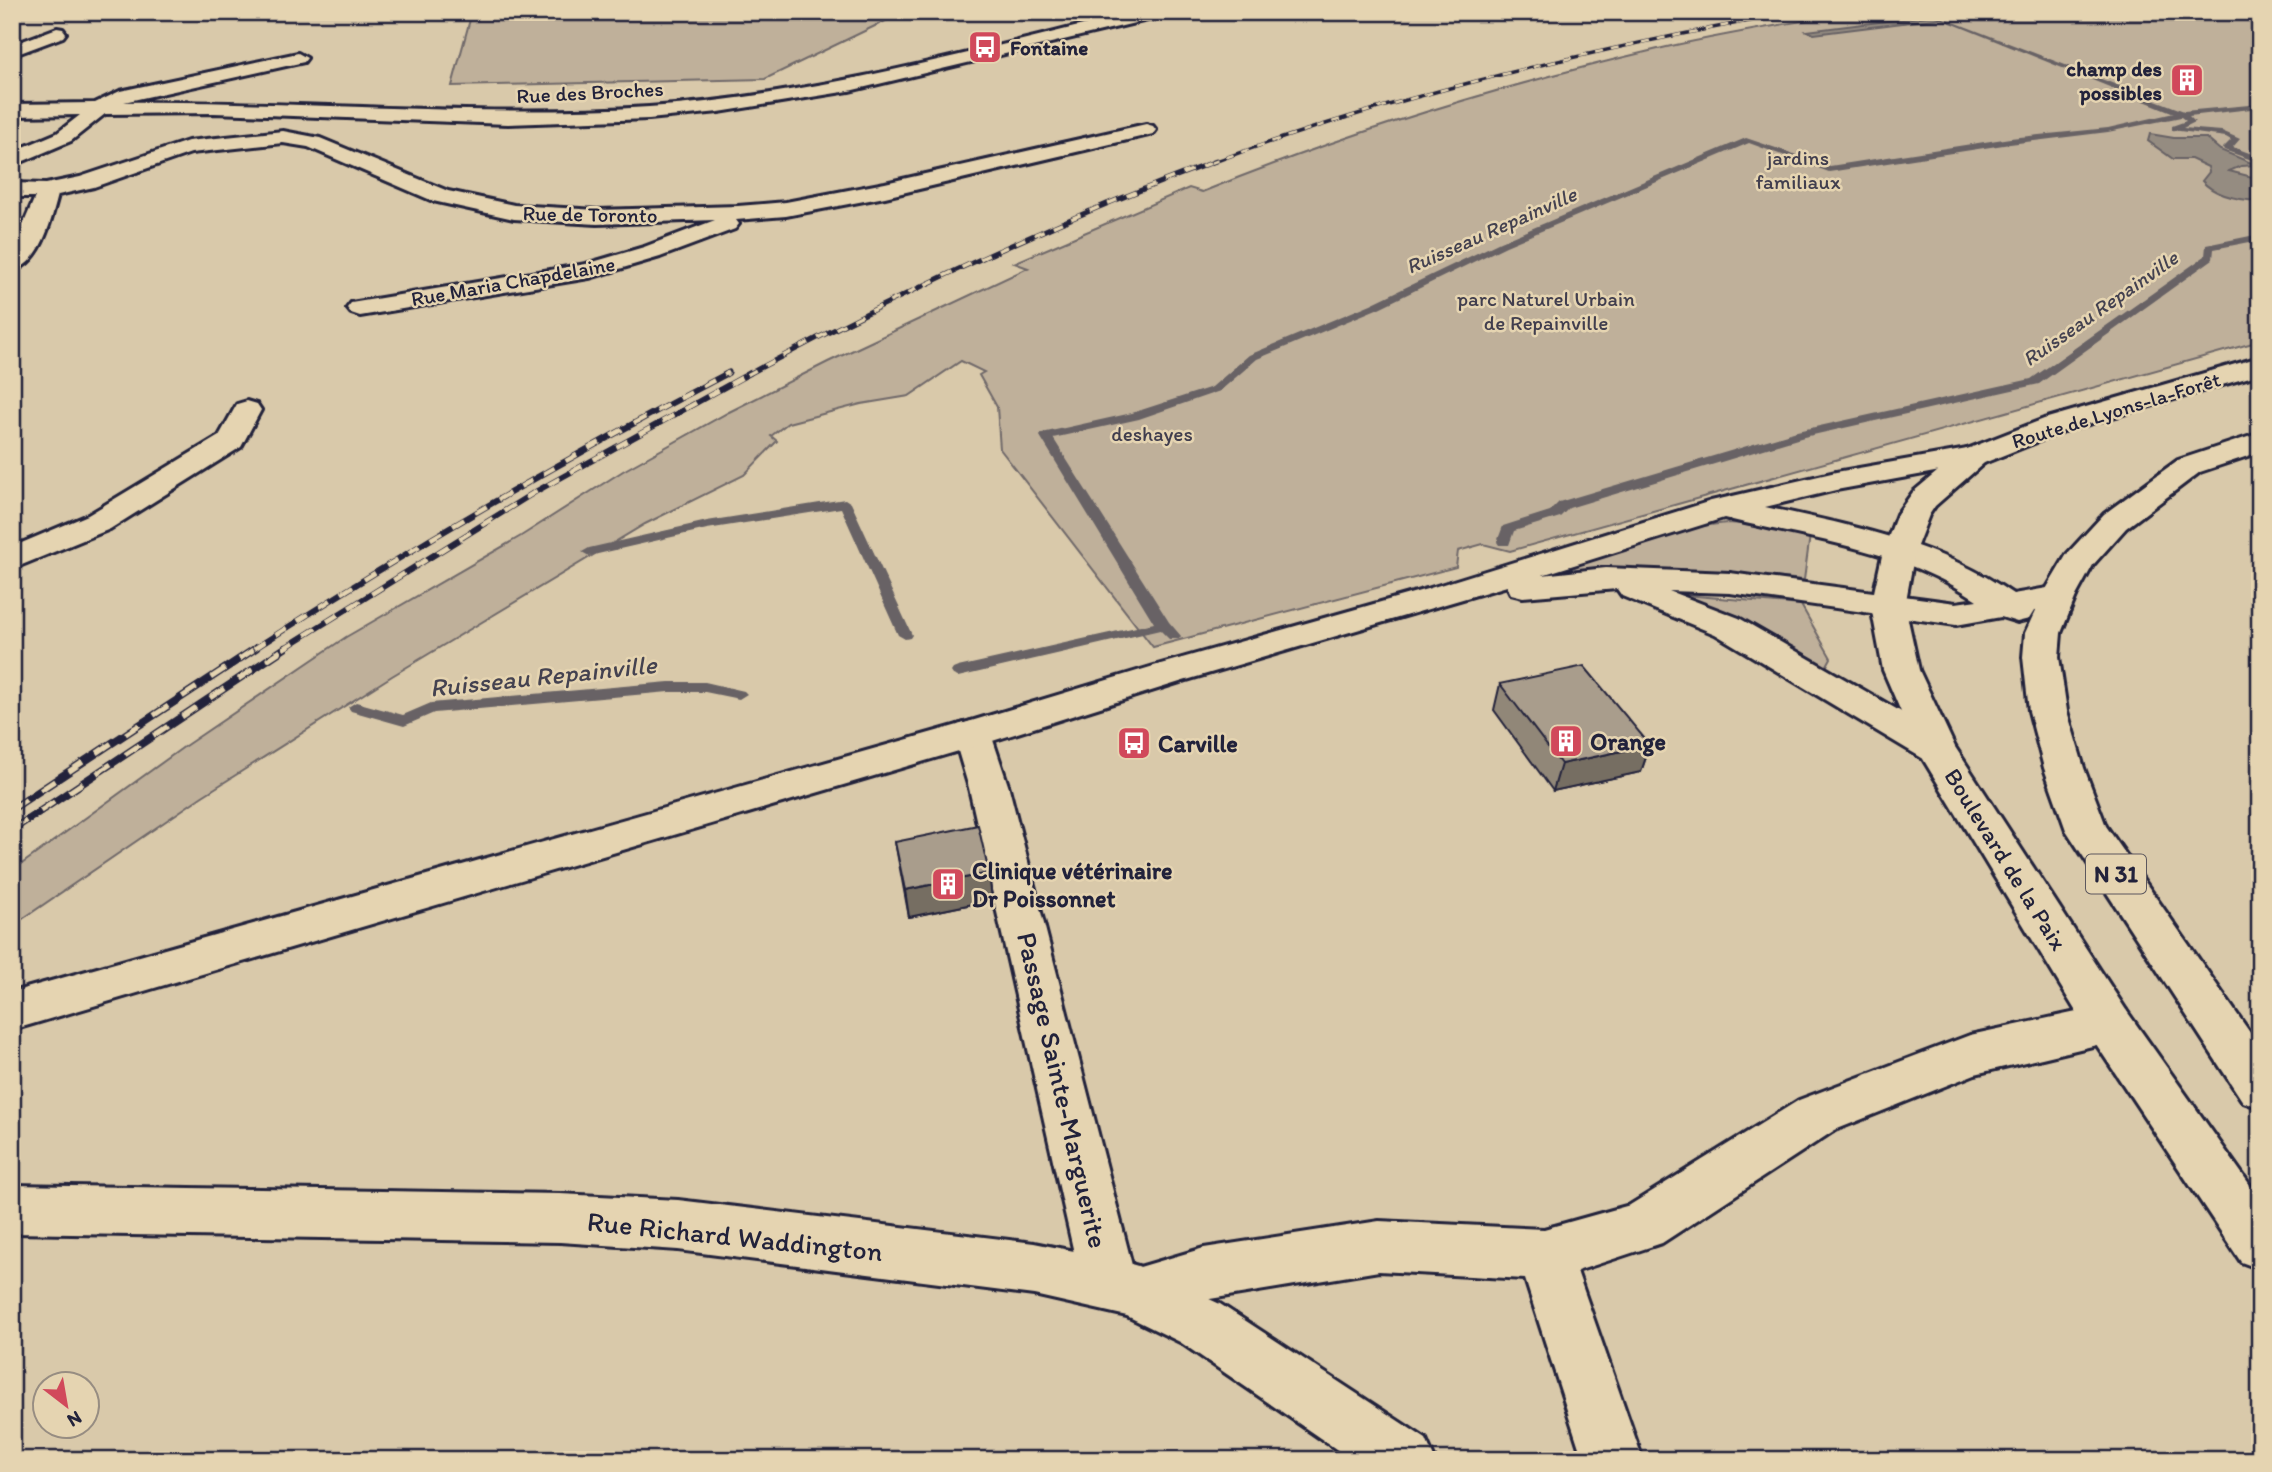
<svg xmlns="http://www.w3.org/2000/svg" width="2272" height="1472" font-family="Itim,sans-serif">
<rect width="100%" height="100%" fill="#d9c9aa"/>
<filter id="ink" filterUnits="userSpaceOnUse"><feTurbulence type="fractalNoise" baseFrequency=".0143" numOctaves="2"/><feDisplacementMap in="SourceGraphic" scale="14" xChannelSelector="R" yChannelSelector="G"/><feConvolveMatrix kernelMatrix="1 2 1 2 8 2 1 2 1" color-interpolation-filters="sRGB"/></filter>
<g filter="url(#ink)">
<!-- green -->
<path fill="#bfb09a" stroke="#70696a" stroke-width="2" d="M 472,12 L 904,12 L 765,79 L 452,86 Z
M 1852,12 L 2260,12 L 2260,341 L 1510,551 L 1483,544 L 1458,551 L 1456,567 L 1153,647 L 1000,449 L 997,407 L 979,375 L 984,372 L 961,361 L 909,396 L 861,404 L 788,423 L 771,436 L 777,441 L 744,475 L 645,524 L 392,676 L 201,797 L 12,926 L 12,871 L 185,746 L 346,637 L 521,536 L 623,471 L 729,412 L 828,362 L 1028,268 L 1014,263 L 1189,188 L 1202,192 C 1349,132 1504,85 1658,49 C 1722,34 1788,24 1852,12 Z
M 1727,523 L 1761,525 L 1810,535 L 1804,580 L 1699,570 L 1625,569 L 1535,575 L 1693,527 Z
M 1685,595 L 1801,605 L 1831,658 L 1825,669 L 1765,632 Z"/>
<!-- water -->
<path fill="#958c81" stroke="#676265" stroke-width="2" d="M 1935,15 L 1943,18 L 1814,34 L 1807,31 Z
M 2150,134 L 2174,138 L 2206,138 L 2220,150 L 2256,165 L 2241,166 L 2229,171 L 2260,179 L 2260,201 C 2240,200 2215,196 2202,181 L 2209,172 L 2208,167 L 2191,159 L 2173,159 L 2148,141 Z"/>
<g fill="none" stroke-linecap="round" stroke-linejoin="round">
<!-- stream -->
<path fill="#676265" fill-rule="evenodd" d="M 1941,17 L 2184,111 L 2260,104 L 2260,108 L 2189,116 L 2195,122 L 2183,128 L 2222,131 L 2240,139 L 2233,147 L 2260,157 L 2260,163 L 2224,150 L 2223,148 L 2231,140 L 2226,137 L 2172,130 L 2172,126 L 2186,121 L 2181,117 L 2108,132 L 2010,144 L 1829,172 L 1749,143 L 1506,246 L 1379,308 L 1257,359 L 1220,391 L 1139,419 L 1053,438 L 1169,622 L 1181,636 L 1179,639 L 1169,639 L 1160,630 L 958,677 L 953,675 L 951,672 L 953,669 L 958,667 L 1154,623 L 1040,436 L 1042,433 L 1132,413 L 1212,387 L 1249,355 L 1371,304 L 1500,242 L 1746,138 L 1830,166 L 2010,138 L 2108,128 L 2174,113 L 1941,19 Z
M 2260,234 L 2260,240 L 2214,249 L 2213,259 L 2039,384 L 1804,437 L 1569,508 L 1560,517 L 1514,531 L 1509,545 L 1499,545 L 1497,542 L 1503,526 L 1550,511 L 1559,502 L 1797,431 L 2031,379 L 2205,256 L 2206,245 Z
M 845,499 L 851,503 L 912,635 L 910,638 L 905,639 L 898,635 L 841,508 L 707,529 L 589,556 L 582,552 L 589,548 L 707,521 Z
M 669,682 L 705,682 L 744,691 L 747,694 L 739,699 L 705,692 L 669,692 L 434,713 L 404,726 L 351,711 L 348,707 L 356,702 L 403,715 L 431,703 Z"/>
<!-- minor casing -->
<g stroke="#22223b" stroke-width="6">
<path id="minor" d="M 1137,12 L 1168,12 L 1160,17 L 849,91 L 719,112 L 649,119 L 508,124 L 214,113 L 105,114 L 71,141 L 12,166 L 12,152 L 57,133 L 80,115 L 12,116 L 12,104 L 95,103 L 120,91 L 298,53 L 307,58 L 304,62 L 124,102 C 299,100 474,118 649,107 C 814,96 977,50 1137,12 Z
M 57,28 L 63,29 L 66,33 L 63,37 L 12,56 L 12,45 Z
M 1146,124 L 1153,126 L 1156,130 L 1153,134 L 885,197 L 786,216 L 736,220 L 739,224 L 735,229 L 660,257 L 589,278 L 360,316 L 351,313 L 347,308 L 351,303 L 586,264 L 644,247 L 715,220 L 597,224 L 514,219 L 433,201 L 308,147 L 283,143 L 191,153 L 94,187 L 58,195 C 51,221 41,264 12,271 L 12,251 L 35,197 L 12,197 L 12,183 L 46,184 L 80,177 L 188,141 L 283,131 L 320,138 L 448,191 L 514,205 L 597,210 L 738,206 L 786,202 L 885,183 Z
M 247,401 L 257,404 L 261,410 L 241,447 L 110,529 L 12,569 L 12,547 L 88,515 L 219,436 L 237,404 Z
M 972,721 L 986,725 L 991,734 L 1009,788 L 1133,1269 L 1204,1248 L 1379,1221 L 1544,1229 L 1630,1205 L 1799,1100 L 1970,1035 L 2109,1005 L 2126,1010 L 2133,1024 L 2126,1038 L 1975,1074 L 1835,1130 L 1662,1243 L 1577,1271 L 1643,1460 L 1583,1460 L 1525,1279 L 1379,1271 L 1204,1300 L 1138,1320 L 1118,1312 L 1117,1307 L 1109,1310 L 1090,1303 L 1081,1284 L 969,788 L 953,734 L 958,725 Z"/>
</g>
<!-- tertiary casing -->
<g stroke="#22223b" stroke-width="6">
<path id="tertiary" d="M 12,1185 L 560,1194 L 678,1200 L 1034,1243 L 1109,1258 L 1138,1266 L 1220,1304 L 1426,1439 L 1435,1460 L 1352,1460 L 1180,1342 L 1127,1316 L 1034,1295 L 678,1250 L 560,1242 L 12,1233 Z"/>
</g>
<!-- secondary casing -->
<g stroke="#22223b" stroke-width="6">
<path id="secondary" d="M 1973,448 L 1984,451 L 1988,457 L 1984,463 L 1836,490 L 1765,507 C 1850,525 1940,543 2013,594 L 2059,586 L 2071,589 L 2076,596 L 2071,603 L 2034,611 L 2029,619 L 2017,622 L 2001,617 L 1956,625 L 1730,593 L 1669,591 L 1739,618 L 1950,740 L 1955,749 L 1950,758 L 1936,762 L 1922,758 L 1715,634 L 1622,596 L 1617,589 L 1523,597 L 1511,594 L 1507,586 L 1183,681 L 986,743 L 12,1030 L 12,992 L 958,725 L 1157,665 L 1427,589 L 1711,501 L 1836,472 ZM 1724,518 C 1810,539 1902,549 1977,600 L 1956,603 L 1730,573 L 1606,568 L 1542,575 Z"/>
</g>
<!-- primary casing -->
<g stroke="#22223b" stroke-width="6">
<path id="primary" d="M 2260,357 L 2260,374 L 2064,431 L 1984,463 L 1935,506 L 1929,515 L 1915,551 L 1905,606 L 1919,670 L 1955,747 L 2126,1010 L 2260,1199 L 2260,1269 L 2241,1262 L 2092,1038 L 1917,749 L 1883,670 L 1871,606 L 1883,551 L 1897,514 L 1913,492 L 1962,451 L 2044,419 Z
M 2260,433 L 2260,452 L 2200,472 L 2126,528 L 2093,565 L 2076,596 L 2061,633 L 2059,657 L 2067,711 L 2084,768 L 2106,826 L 2260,1047 L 2260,1108 L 2243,1102 L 2066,830 L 2044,768 L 2029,711 L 2023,657 L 2025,633 L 2042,596 L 2067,554 L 2104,514 L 2178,460 Z"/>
</g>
<!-- minor -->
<use href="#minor" fill="#e5d4b1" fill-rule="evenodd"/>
<!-- tertiary -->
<use href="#tertiary" fill="#e5d4b1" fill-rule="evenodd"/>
<!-- secondary -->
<use href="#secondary" fill="#e5d4b1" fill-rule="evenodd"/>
<!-- primary -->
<use href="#primary" fill="#e5d4b1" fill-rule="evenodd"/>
<!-- rail-far3 casing -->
<g stroke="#22223b" stroke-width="3.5">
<path id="rail-far3" d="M 1211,163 C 1401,93 1599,48 1798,12"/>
</g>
<!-- rail-far2 casing -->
<g stroke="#22223b" stroke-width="5">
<path id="rail-far2" d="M 724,375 L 729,372
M 747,375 C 898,294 1055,221 1216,161"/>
</g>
<!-- rail-far1 casing -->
<g stroke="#22223b" stroke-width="6">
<path id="rail-far1" d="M 254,649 C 407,550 566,458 728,373
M 283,649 L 535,492 L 750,373"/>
</g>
<!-- rail casing -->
<g stroke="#22223b" stroke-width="8">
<path id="rail" d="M 12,809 L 256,648
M 12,830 L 285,648"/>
</g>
<!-- rail-far3 -->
<use href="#rail-far3" stroke="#e5d4b1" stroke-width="2.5" stroke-dasharray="8" stroke-linecap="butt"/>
<!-- rail-far2 -->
<use href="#rail-far2" stroke="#e5d4b1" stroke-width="3.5" stroke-dasharray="10" stroke-linecap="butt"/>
<!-- rail-far1 -->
<use href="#rail-far1" stroke="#e5d4b1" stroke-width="4.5" stroke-dasharray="13" stroke-linecap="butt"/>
<!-- rail -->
<use href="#rail" stroke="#e5d4b1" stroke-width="5" stroke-dasharray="17" stroke-linecap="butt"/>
</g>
<!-- wall -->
<path fill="#918778" stroke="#22223b" stroke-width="2" d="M 1500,684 L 1650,745 L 1641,772 L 1553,791 L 1494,710 Z
M 895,842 L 989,873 L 992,900 L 909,917 Z"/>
<!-- shaded-wall -->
<path fill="#766e62" stroke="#22223b" stroke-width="2" d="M 1650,745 L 1641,772 L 1553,791 L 1561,764 Z
M 989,873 L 992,900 L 909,917 L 905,890 Z"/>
<!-- building -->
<path fill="#a99d8c" stroke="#22223b" stroke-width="2" d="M 1584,666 L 1650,745 L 1561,764 L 1500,684 Z
M 978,825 L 989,873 L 905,890 L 895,842 Z"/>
</g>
<!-- icons -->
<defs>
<g id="bus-square" transform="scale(1.75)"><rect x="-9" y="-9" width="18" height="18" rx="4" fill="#d1495b" stroke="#e5d4b1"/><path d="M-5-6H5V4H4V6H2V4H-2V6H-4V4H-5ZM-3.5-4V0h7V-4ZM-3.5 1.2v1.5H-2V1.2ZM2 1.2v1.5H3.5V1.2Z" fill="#fff"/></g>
<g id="building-square" transform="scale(1.75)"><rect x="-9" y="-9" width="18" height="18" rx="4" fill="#d1495b" stroke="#e5d4b1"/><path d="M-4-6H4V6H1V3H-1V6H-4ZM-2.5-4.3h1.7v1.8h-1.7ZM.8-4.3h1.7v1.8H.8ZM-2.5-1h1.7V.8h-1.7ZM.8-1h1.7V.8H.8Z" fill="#fff"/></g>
</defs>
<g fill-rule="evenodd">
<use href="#bus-square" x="985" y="47"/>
<use href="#building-square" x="2187" y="80"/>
<use href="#building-square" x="1566" y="741"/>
<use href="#bus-square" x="1134" y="743"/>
<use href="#building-square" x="948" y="884"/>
</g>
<g text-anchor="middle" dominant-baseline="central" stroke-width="5" stroke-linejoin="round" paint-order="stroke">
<!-- far-poi labels -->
<g font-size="21" font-weight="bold" fill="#22223b" stroke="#e5d4b1" text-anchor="start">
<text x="1010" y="47">Fontaine</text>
<text x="2162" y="68" text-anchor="end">champ des<tspan x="2162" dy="24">possibles</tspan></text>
</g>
<!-- far-street labels -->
<g font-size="21" fill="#22223b" stroke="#e5d4b1">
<text transform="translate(590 92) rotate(-3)">Rue des Broches</text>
<text transform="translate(590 214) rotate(1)">Rue de Toronto</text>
<text transform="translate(513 281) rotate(-10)">Rue Maria Chapdelaine</text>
<text transform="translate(2116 410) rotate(-17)">Route de Lyons-la-Forêt</text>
</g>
<!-- far-park labels -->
<g font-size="21" fill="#413e4e" stroke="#e5d4b1">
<text x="1798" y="157">jardins<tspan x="1798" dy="24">familiaux</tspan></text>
<text x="1546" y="298">parc Naturel Urbain<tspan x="1546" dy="24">de Repainville</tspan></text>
<text x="1152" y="433">deshayes</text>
</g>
<!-- far-water labels -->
<g font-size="21" font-style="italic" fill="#444250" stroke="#e5d4b1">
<text transform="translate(1491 230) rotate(-24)">Ruisseau Repainville</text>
<text transform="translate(2100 308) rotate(-35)">Ruisseau Repainville</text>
</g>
<!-- shield labels -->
<rect fill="#e5d4b1" stroke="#5c575e" stroke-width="2" x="2086" y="854.5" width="60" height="39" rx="5"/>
<g font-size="23" font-weight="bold" fill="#22223b">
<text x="2116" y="874">N 31</text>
</g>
<!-- poi labels -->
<g font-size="24" font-weight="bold" fill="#22223b" stroke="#e5d4b1" text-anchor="start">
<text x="1590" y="741">Orange</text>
<text x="1158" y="743">Carville</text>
<text x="972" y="870">Clinique vétérinaire<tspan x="972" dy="28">Dr Poissonnet</tspan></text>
</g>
<!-- street labels -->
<g font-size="24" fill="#22223b" stroke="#e5d4b1">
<text transform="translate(2006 859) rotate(58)">Boulevard de la Paix</text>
</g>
<!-- water labels -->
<g font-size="26" font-style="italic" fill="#444250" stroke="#e5d4b1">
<text transform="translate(543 676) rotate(-6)">Ruisseau Repainville</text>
</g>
<!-- near-street labels -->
<g font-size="28" fill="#22223b" stroke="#e5d4b1">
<text transform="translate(1063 1090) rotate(77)">Passage Sainte-Marguerite</text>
<text transform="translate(735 1236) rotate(6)">Rue Richard Waddington</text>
</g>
</g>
<!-- margin -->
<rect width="2272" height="1472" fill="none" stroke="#e5d4b1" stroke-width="42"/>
<rect x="21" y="21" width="2230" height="1430" fill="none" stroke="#22223b" stroke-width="2.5" filter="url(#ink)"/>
<!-- north arrow -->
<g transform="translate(66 1405) rotate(149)"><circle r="33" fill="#e5d4b1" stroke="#978d82" stroke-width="2"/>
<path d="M0-5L12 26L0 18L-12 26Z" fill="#d1495b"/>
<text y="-10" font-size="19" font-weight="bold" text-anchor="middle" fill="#22223b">N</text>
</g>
</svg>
